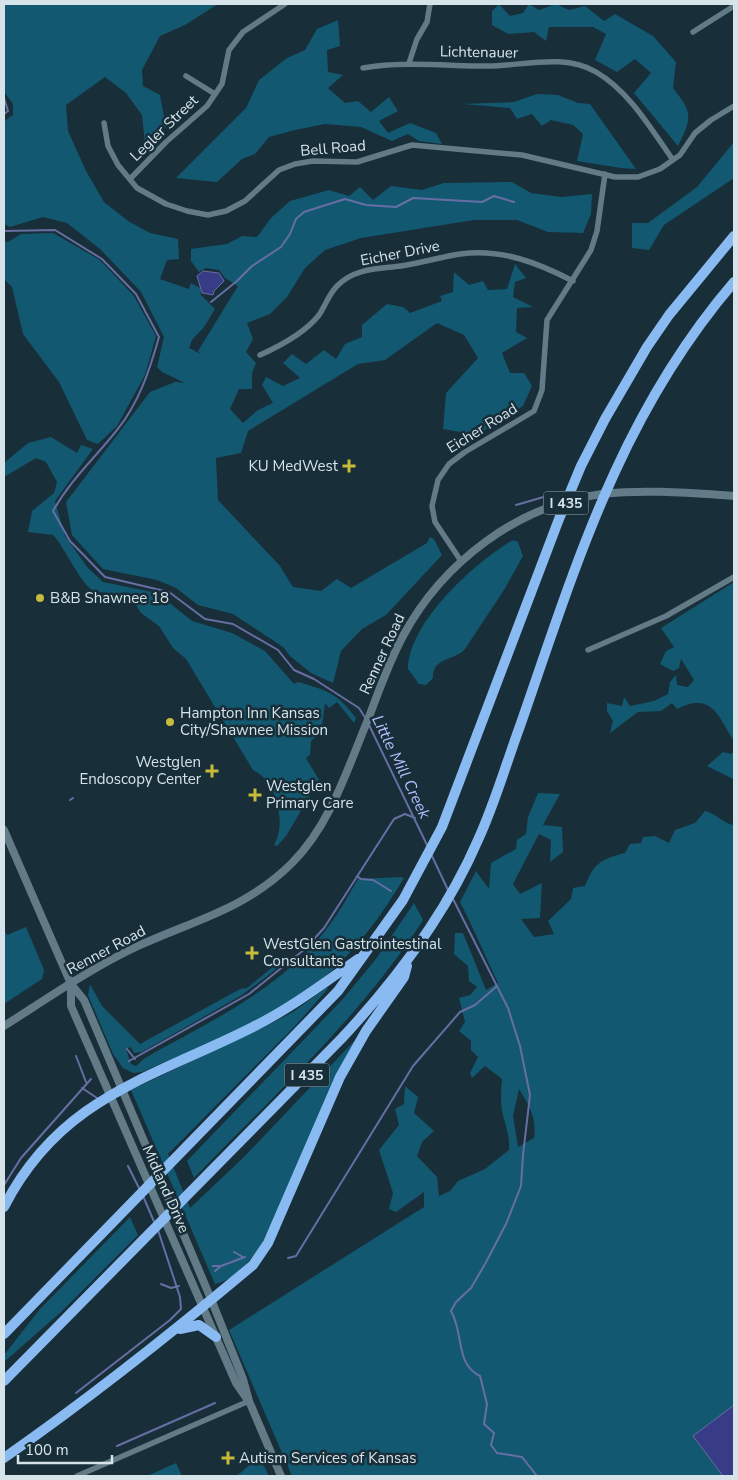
<svg xmlns="http://www.w3.org/2000/svg" width="738" height="1480" font-family="'Nunito Sans',sans-serif">
<rect width="100%" height="100%" fill="#182e38"/>
<!-- green -->
<path fill="#125871" fill-rule="evenodd" d="M 4,4 L 218,4 L 185,25 L 160,36 L 142,70 L 143,86 L 160,95 L 166,127 L 145,145 L 142,115 L 126,93 L 105,77 L 66,105 L 68,131 L 86,171 L 104,202 L 128,221 L 150,233 L 178,239 L 179,259 L 167,260 L 160,279 L 189,289 L 191,283 L 200,288 L 201,295 L 215,309 L 204,327 L 192,340 L 189,348 L 201,354 L 198,351 L 238,286 L 225,278 L 219,270 L 206,268 L 199,272 L 191,261 L 191,249 L 227,244 L 242,236 L 257,237 L 271,218 L 290,201 L 329,190 L 349,196 L 360,187 L 373,200 L 391,186 L 422,190 L 444,183 L 512,182 L 531,193 L 561,197 L 592,194 L 591,214 L 583,233 L 548,232 L 517,220 L 474,220 L 361,238 L 325,250 L 305,268 L 287,297 L 270,314 L 247,323 L 253,339 L 246,352 L 256,363 L 252,373 L 252,389 L 239,389 L 230,409 L 243,423 L 258,410 L 273,403 L 262,385 L 266,377 L 283,386 L 300,378 L 283,363 L 292,354 L 306,364 L 324,350 L 336,359 L 345,344 L 362,337 L 362,325 L 387,304 L 403,307 L 410,313 L 442,301 L 440,296 L 453,292 L 454,272 L 469,285 L 483,281 L 488,290 L 507,289 L 515,264 L 526,278 L 515,282 L 513,297 L 533,307 L 517,308 L 516,332 L 527,338 L 502,353 L 510,373 L 524,373 L 532,386 L 523,406 L 477,435 L 443,429 L 446,393 L 478,358 L 464,335 L 437,323 L 385,360 L 358,364 L 248,431 L 241,453 L 216,458 L 218,500 L 280,566 L 293,587 L 321,591 L 337,579 L 351,588 L 427,543 L 430,537 L 434,539 L 442,555 L 386,615 L 362,629 L 341,651 L 333,683 L 311,673 L 290,656 L 283,647 L 233,614 L 198,605 L 176,588 L 157,580 L 103,569 L 72,535 L 66,502 L 150,392 L 175,382 L 185,383 L 162,372 L 157,367 L 164,337 L 141,292 L 100,249 L 67,223 L 43,217 L 10,227 L 4,224 L 4,121 L 13,115 L 13,104 L 4,92 Z
M 499,4 L 510,16 L 523,13 L 529,4 L 539,10 L 556,4 L 569,10 L 585,6 L 604,21 L 615,14 L 653,36 L 676,62 L 673,88 C 693,113 692,118 678,146 L 634,93 L 651,73 L 635,59 L 617,72 L 595,60 L 606,34 L 593,27 L 549,27 L 546,41 L 534,32 L 508,34 L 492,25 L 492,11 Z
M 338,20 L 340,46 L 327,50 L 328,72 L 343,75 L 328,88 L 345,103 L 358,101 L 371,112 L 389,97 L 398,111 L 379,121 L 388,133 L 410,123 L 436,133 L 442,144 L 419,141 L 408,134 L 392,141 L 361,127 L 325,124 L 295,130 L 269,137 L 255,154 L 242,159 L 217,182 L 176,178 L 246,108 L 259,80 L 287,58 L 305,50 L 317,29 Z
M 537,94 L 558,95 L 578,103 L 590,104 L 636,169 L 621,168 L 577,161 L 583,134 L 573,125 L 551,120 L 542,126 L 532,114 L 517,119 L 510,108 L 463,104 L 514,102 Z
M 734,142 L 734,178 L 664,225 L 649,250 L 632,248 L 632,223 L 648,223 L 697,187 Z
M 53,233 L 100,260 L 134,296 L 156,336 L 145,375 L 117,426 L 98,444 L 87,440 L 59,382 L 23,334 L 12,287 L 4,279 L 4,241 L 8,242 L 21,234 Z
M 51,437 L 77,453 L 81,445 L 93,449 L 55,501 L 65,536 L 88,568 L 103,582 L 157,593 L 192,621 L 232,633 L 265,651 L 294,684 L 298,682 C 328,691 336,692 356,718 L 354,723 L 337,702 L 329,708 L 325,703 L 321,733 L 311,741 L 310,755 L 306,758 L 319,780 L 286,836 L 277,846 L 274,845 C 287,824 277,781 253,770 L 186,659 L 173,648 L 159,626 L 141,613 L 130,595 C 119,593 106,594 95,591 C 82,588 65,547 53,535 L 28,532 L 32,511 L 54,493 L 57,482 L 46,462 L 36,458 L 4,477 L 4,463 L 28,443 Z
M 513,540 L 518,542 L 523,556 L 504,590 L 465,649 C 455,661 432,657 433,678 L 426,685 L 419,684 L 408,669 C 409,622 475,562 513,540 Z
M 734,582 L 734,741 C 718,716 712,691 677,709 L 672,703 L 661,711 L 638,712 L 610,733 L 613,721 L 607,711 L 607,703 L 622,706 L 624,697 L 630,706 L 654,701 L 668,694 L 670,682 L 676,675 L 677,685 L 688,687 L 694,680 L 681,659 L 679,668 L 673,671 L 660,664 L 666,651 L 674,647 L 661,628 Z
M 734,751 L 733,779 L 707,766 L 723,752 L 731,754 Z
M 538,793 L 560,794 L 543,825 L 562,827 L 563,852 L 550,862 L 551,840 L 539,834 L 513,884 L 520,894 L 542,883 L 540,918 L 521,919 L 534,937 L 554,934 L 548,921 L 571,899 L 573,888 L 585,886 C 594,863 601,859 625,853 L 630,844 L 641,843 L 643,837 L 655,836 L 669,843 L 675,830 L 695,823 L 705,811 C 716,813 724,824 734,825 L 734,1476 L 292,1476 L 229,1330 L 424,1207 L 424,1192 L 396,1212 L 389,1209 L 393,1193 L 379,1150 L 399,1125 L 395,1109 L 404,1104 L 405,1086 L 418,1097 L 414,1113 L 434,1131 L 422,1142 L 417,1156 L 437,1177 L 439,1196 L 450,1191 L 458,1181 L 485,1169 L 509,1150 C 510,1136 506,1128 503,1115 C 500,1103 501,1091 502,1079 L 485,1066 L 472,1078 L 470,1073 L 478,1057 L 471,1050 L 471,1041 L 459,1031 L 465,1022 L 459,998 L 470,995 L 477,987 L 469,981 L 468,966 L 454,954 L 455,933 L 463,933 L 486,990 L 498,983 C 485,956 474,929 460,902 L 476,871 L 489,889 L 491,863 L 516,849 L 517,840 L 526,834 L 528,817 ZM 519,1089 C 529,1106 537,1117 534,1138 L 518,1147 L 513,1116 Z
M 401,877 L 404,878 C 383,913 359,947 328,974 C 275,1019 205,1044 142,1072 L 133,1073 L 123,1068 L 113,1054 L 88,995 L 90,984 L 102,1006 L 140,1044 L 240,989 L 247,988 L 280,961 L 283,964 L 242,995 L 142,1052 L 134,1053 L 131,1047 L 126,1049 L 131,1064 L 136,1066 L 145,1058 C 209,1022 279,990 325,931 C 338,915 348,896 358,879 Z
M 414,903 L 423,920 C 360,1018 274,1095 194,1178 L 187,1161 L 342,1000 L 376,959 Z
M 26,927 L 44,970 L 42,979 L 4,1004 L 4,929 L 7,935 Z
M 326,988 L 328,988 L 326,991 L 296,1025 L 168,1154 L 190,1208 L 244,1157 L 357,1038 L 262,1244 C 251,1260 235,1280 215,1284 L 131,1090 L 272,1023 L 293,1012 Z
M 130,1217 L 138,1235 L 61,1312 L 4,1362 L 4,1355 L 40,1309 Z
M 260,1458 L 269,1476 L 235,1476 C 246,1471 249,1462 260,1458 Z
M 176,1463 L 182,1476 L 147,1476 Z"/>
<!-- water -->
<path fill="#383b85" stroke="#676ea3" d="M 203,271 L 219,273 L 224,281 L 214,291 L 213,295 L 202,293 L 197,276 Z
M 734,1405 L 734,1476 L 723,1476 L 693,1436 Z"/>
<g fill="none" stroke-linecap="round" stroke-linejoin="round">
<!-- stream -->
<path stroke="#676ea3" stroke-width="2" d="M 4,98 L 8,111 L 4,114
M 4,231 L 55,230 L 102,259 L 136,294 L 159,337 C 150,369 139,403 117,430 C 95,458 71,479 53,511 L 70,541 L 105,577 L 169,592 L 205,619 L 233,624 L 278,650 L 294,670 L 314,679 L 359,708 L 366,719
M 211,302 L 237,281 L 252,266 L 281,247 L 290,234 L 296,219 L 304,212 L 345,199 L 366,205 L 396,207 L 413,198 L 482,202 L 494,196 L 514,202
M 516,505 L 547,496
M 369,725 L 427,845
M 70,800 L 73,798
M 431,854 L 448,890
M 357,876 L 361,879 L 373,880 L 391,891
M 453,899 L 508,1008 L 520,1046 L 530,1095 L 523,1155 L 521,1186 L 506,1224 L 485,1264 L 471,1288 L 456,1302 L 451,1311 C 464,1333 455,1364 480,1376 L 487,1404 L 484,1424 L 494,1433 L 491,1445 L 497,1453 L 522,1457 L 537,1476
M 290,942 L 303,950
M 127,1049 L 135,1059
M 76,1056 L 86,1082
M 129,1061 L 249,994 L 305,949 L 324,928 L 394,819 L 405,814 L 415,818
M 82,1088 L 97,1098
M 128,1166 L 140,1190
M 4,1185 L 21,1158 L 91,1079
M 143,1196 L 155,1224
M 234,1252 L 243,1257
M 288,1258 L 296,1256 L 413,1066 L 460,1012 L 475,1005 L 497,986
M 213,1266 L 221,1266
M 215,1271 L 221,1266 L 245,1257
M 161,1284 L 171,1288 L 179,1286
M 76,1393 L 170,1320 L 181,1309 L 180,1297 L 158,1230
M 117,1446 L 215,1403"/>
<!-- minor -->
<path stroke="#627b86" stroke-width="5.5" d="M 693,32 L 734,6
M 409,63 L 417,39 L 427,22 L 430,4
M 363,68 C 405,61 446,66 488,66 C 523,66 564,53 596,72 C 629,91 651,129 673,160
M 186,76 L 215,94
M 104,123 L 108,146 L 118,165 L 137,188 L 166,204 L 187,211 L 208,215 L 226,211 L 245,201 L 279,170 L 295,164 L 313,161 L 357,162 L 412,145 L 522,155 L 615,177 L 638,177 L 660,169 L 680,155 L 695,133 L 711,120 L 734,106
M 130,179 L 166,142 L 207,106 L 222,84 L 229,50 L 243,32 L 285,4
M 260,355 C 280,346 305,333 319,315 C 325,306 329,294 337,286 C 354,268 378,269 401,266 C 421,263 440,257 460,254 C 501,248 538,263 573,281
M 461,561 L 435,522 L 432,506 L 438,480 L 449,464 L 465,452 L 534,411 L 542,390 L 547,320 L 591,250 L 597,231 L 605,174
M 588,650 L 666,616 L 734,577
M 77,1476 L 249,1401"/>
<!-- secondary -->
<path stroke="#627b86" stroke-width="8" d="M 4,830 L 71,984 L 84,1000 L 211,1299 L 243,1379 L 249,1401 L 281,1476
M 71,984 L 71,1006 L 236,1383 L 247,1399
M 4,1026 C 48,998 91,968 138,946 C 195,920 246,909 292,863 C 331,824 348,767 369,717 C 379,690 389,662 403,636 C 443,562 518,505 602,494 C 646,489 690,493 734,496"/>
<!-- motorway -->
<path stroke="#8abaf2" stroke-width="10" d="M 4,1207 C 60,1097 152,1078 253,1027 C 291,1008 324,983 358,959
M 180,1329 L 199,1325 L 216,1337
M 4,1334 L 338,991 L 403,900 L 442,827 L 559,519 L 581,466 L 605,419 L 647,347 L 669,315 L 734,236
M 4,1381 L 342,1038 C 397,979 446,914 478,840 C 495,803 506,764 520,726 C 576,565 620,415 734,282
M 4,1458 C 90,1398 172,1333 253,1265 L 268,1243 L 340,1077 L 366,1031 L 404,977 L 407,966"/>
</g>
<!-- markers -->
<g fill="#c8bb3b" stroke="#182e38" stroke-width="2">
<path d="M346.5 458.5h5v5h5v5h-5v5h-5v-5h-5v-5h5z"/>
<circle cx="40" cy="598" r="5"/>
<circle cx="170" cy="722" r="5"/>
<path d="M209.5 763.5h5v5h5v5h-5v5h-5v-5h-5v-5h5z"/>
<path d="M252.5 787.5h5v5h5v5h-5v5h-5v-5h-5v-5h5z"/>
<path d="M249.5 945.5h5v5h5v5h-5v5h-5v-5h-5v-5h5z"/>
<path d="M225.5 1450.5h5v5h5v5h-5v5h-5v-5h-5v-5h5z"/>
</g>
<g text-anchor="middle" dominant-baseline="central" stroke-width="5" stroke-linejoin="round" paint-order="stroke">
<!-- shield labels -->
<g fill="#182e38" stroke="#9dadb5" stroke-width="1">
<rect x="543.5" y="491.5" width="45" height="23" rx="4"/>
<rect x="284.5" y="1063.5" width="45" height="23" rx="4"/>
</g>
<g font-size="14" font-weight="bold" fill="#d6e4ea">
<text x="566" y="503">I 435</text>
<text x="307" y="1075">I 435</text>
</g>
<!-- street labels -->
<g font-size="15" fill="#d6e4ea" stroke="#182e38">
<text transform="translate(479 52) rotate(1)">Lichtenauer</text>
<text transform="translate(164 128) rotate(-44)">Legler Street</text>
<text transform="translate(333 148) rotate(-5)">Bell Road</text>
<text transform="translate(400 253) rotate(-11)">Eicher Drive</text>
<text transform="translate(482 428) rotate(-32)">Eicher Road</text>
<text transform="translate(382 654) rotate(-65)">Renner Road</text>
<text transform="translate(106 950) rotate(-28)">Renner Road</text>
<text transform="translate(166 1189) rotate(66)">Midland Drive</text>
</g>
<!-- poi labels -->
<g font-size="15" fill="#d6e4ea" stroke="#182e38" text-anchor="start">
<text x="338" y="466" text-anchor="end">KU MedWest</text>
<text x="50" y="598">B&amp;B Shawnee 18</text>
<text x="180" y="713">Hampton Inn Kansas<tspan x="180" dy="17">City/Shawnee Mission</tspan></text>
<text x="201" y="762" text-anchor="end">Westglen<tspan x="201" dy="17">Endoscopy Center</tspan></text>
<text x="266" y="786">Westglen<tspan x="266" dy="17">Primary Care</tspan></text>
<text x="263" y="944">WestGlen Gastrointestinal<tspan x="263" dy="17">Consultants</tspan></text>
<text x="239" y="1458">Autism Services of Kansas</text>
</g>
<!-- water labels -->
<g font-size="16" font-style="italic" fill="#b5beff" stroke="#182e38">
<text transform="translate(401 767) rotate(64)">Little Mill Creek</text>
</g>
</g>
<!-- border -->
<rect width="738" height="1480" fill="none" stroke="#d6e4ea" stroke-width="10"/>
<!-- scale -->
<path d="M18 1455v8h94v-8" fill="none" stroke="#d6e4ea" stroke-width="2.5"/>
<text x="25" y="1455" font-size="15" fill="#d6e4ea" stroke="#182e38" stroke-width="4" paint-order="stroke">100 m</text>
</svg>
